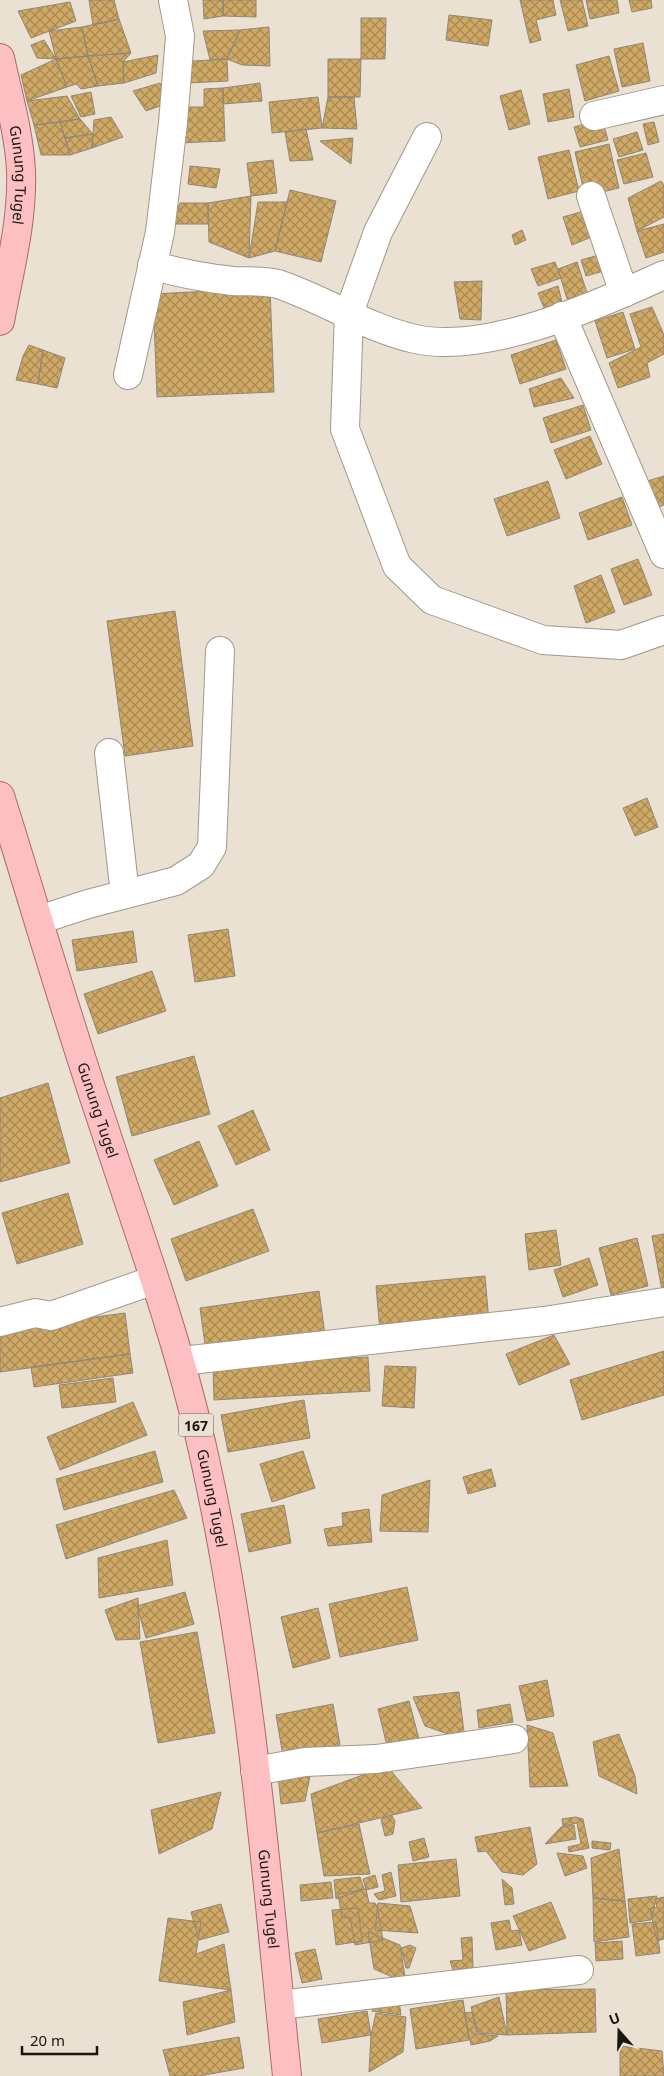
<svg xmlns="http://www.w3.org/2000/svg" width="664" height="2076" font-family="'Noto Sans',sans-serif">
<defs>
<pattern id="building-cross-hatch" width="8" height="8" patternUnits="userSpaceOnUse" patternTransform="scale(1.25)"><rect width="8" height="8" fill="#cfa965"/><path d="M0 0l8 8M0 8l8-8" fill="none" stroke="#a78952"/></pattern>
</defs>
<rect width="100%" height="100%" fill="#eae1d2"/>
<!-- building -->
<path fill="url(#building-cross-hatch)" stroke="#8f8779" d="M 89,0 L 114,0 L 119,19 L 93,25 Z
M 203,0 L 223,0 L 223,16 L 204,19 Z
M 223,0 L 256,0 L 256,17 L 223,16 Z
M 520,0 L 553,0 L 556,15 L 536,20 L 541,40 L 530,43 Z
M 560,0 L 582,0 L 588,26 L 568,31 Z
M 586,0 L 617,0 L 619,13 L 590,19 Z
M 629,0 L 651,0 L 652,8 L 632,12 Z
M 70,2 L 76,21 L 31,38 L 18,11 Z
M 449,15 L 492,20 L 488,46 L 446,40 Z
M 361,18 L 386,18 L 385,59 L 361,59 Z
M 119,19 L 131,53 L 88,56 L 82,27 Z
M 82,27 L 88,56 L 56,59 L 49,31 Z
M 269,27 L 270,66 L 242,65 L 227,59 L 240,30 Z
M 240,30 L 227,59 L 210,60 L 203,31 Z
M 44,40 L 56,59 L 37,58 L 31,45 Z
M 643,43 L 650,81 L 622,87 L 614,49 Z
M 131,53 L 123,62 L 124,83 L 98,86 L 88,56 Z
M 158,55 L 156,73 L 124,83 L 123,62 Z
M 88,56 L 98,86 L 81,89 L 76,84 L 67,87 L 56,59 Z
M 609,56 L 619,91 L 585,101 L 576,65 Z
M 56,59 L 67,87 L 27,101 L 21,75 Z
M 227,59 L 228,81 L 187,83 L 193,61 Z
M 328,59 L 361,59 L 360,97 L 328,97 Z
M 160,83 L 168,103 L 146,111 L 133,91 Z
M 260,83 L 262,101 L 223,104 L 223,88 Z
M 223,88 L 225,141 L 178,143 L 188,107 L 204,107 L 204,89 Z
M 569,89 L 574,117 L 548,122 L 543,94 Z
M 521,90 L 530,124 L 509,130 L 500,96 Z
M 91,92 L 95,114 L 81,117 L 71,96 Z
M 67,96 L 80,119 L 34,125 L 27,101 Z
M 318,97 L 322,128 L 272,133 L 269,102 Z
M 328,97 L 354,97 L 357,129 L 322,128 Z
M 111,117 L 123,137 L 92,148 L 94,120 Z
M 80,119 L 93,134 L 65,138 L 60,122 Z
M 602,119 L 608,140 L 580,147 L 574,127 Z
M 60,122 L 70,155 L 41,155 L 34,125 Z
M 654,122 L 659,142 L 648,145 L 643,124 Z
M 306,129 L 313,160 L 290,161 L 285,132 Z
M 637,132 L 643,150 L 619,157 L 613,139 Z
M 93,134 L 92,148 L 70,155 L 65,138 Z
M 353,138 L 351,164 L 320,141 Z
M 609,144 L 619,188 L 585,196 L 575,152 Z
M 569,150 L 579,191 L 548,199 L 538,157 Z
M 646,153 L 653,177 L 624,184 L 617,160 Z
M 273,160 L 277,193 L 251,196 L 247,163 Z
M 190,166 L 220,169 L 216,188 L 188,184 Z
M 661,181 L 664,185 L 664,217 L 637,231 L 628,198 Z
M 290,190 L 336,201 L 321,262 L 275,251 Z
M 251,196 L 249,258 L 209,242 L 208,203 Z
M 258,202 L 287,202 L 275,251 L 249,258 Z
M 180,203 L 208,203 L 208,224 L 171,224 Z
M 584,211 L 594,236 L 572,245 L 563,217 Z
M 664,224 L 664,252 L 646,258 L 637,231 Z
M 522,230 L 526,240 L 515,245 L 512,235 Z
M 606,253 L 611,269 L 586,276 L 581,260 Z
M 555,262 L 561,278 L 538,286 L 531,269 Z
M 577,262 L 588,296 L 568,302 L 558,269 Z
M 482,281 L 481,320 L 460,319 L 454,282 Z
M 558,286 L 562,302 L 544,308 L 538,293 Z
M 270,288 L 274,392 L 157,397 L 153,294 Z
M 652,307 L 664,335 L 664,354 L 647,363 L 650,377 L 618,388 L 609,363 L 641,347 L 630,314 Z
M 623,312 L 635,349 L 607,358 L 595,321 Z
M 556,340 L 566,369 L 520,384 L 511,355 Z
M 29,345 L 43,350 L 38,384 L 16,380 L 23,356 Z
M 43,350 L 65,358 L 57,388 L 38,384 Z
M 561,378 L 574,398 L 534,407 L 529,389 Z
M 583,405 L 591,430 L 551,443 L 543,418 Z
M 590,436 L 602,464 L 566,479 L 554,450 Z
M 664,476 L 664,505 L 653,509 L 644,482 Z
M 548,481 L 560,518 L 507,536 L 494,499 Z
M 622,497 L 632,525 L 588,540 L 579,513 Z
M 638,559 L 652,595 L 624,605 L 611,569 Z
M 601,575 L 615,612 L 586,623 L 574,586 Z
M 175,611 L 193,746 L 125,756 L 107,621 Z
M 647,798 L 658,827 L 635,836 L 623,808 Z
M 228,929 L 235,976 L 195,982 L 188,935 Z
M 133,931 L 137,962 L 77,971 L 72,940 Z
M 152,971 L 166,1011 L 98,1034 L 84,994 Z
M 194,1056 L 210,1114 L 132,1136 L 116,1077 Z
M 48,1083 L 70,1163 L 0,1182 L 0,1098 Z
M 253,1110 L 270,1150 L 236,1165 L 218,1126 Z
M 199,1141 L 218,1186 L 174,1205 L 154,1160 Z
M 68,1193 L 83,1244 L 17,1264 L 2,1213 Z
M 253,1209 L 269,1251 L 186,1281 L 171,1239 Z
M 556,1230 L 561,1265 L 529,1270 L 525,1234 Z
M 664,1234 L 664,1296 L 663,1296 L 652,1236 Z
M 637,1238 L 648,1286 L 611,1295 L 599,1248 Z
M 589,1258 L 598,1285 L 563,1297 L 554,1270 Z
M 485,1276 L 489,1322 L 380,1331 L 376,1286 Z
M 319,1291 L 325,1335 L 206,1352 L 200,1308 Z
M 125,1313 L 130,1354 L 0,1372 L 0,1330 Z
M 554,1335 L 570,1364 L 519,1385 L 506,1354 Z
M 664,1351 L 664,1395 L 582,1420 L 570,1380 Z
M 130,1354 L 133,1373 L 34,1387 L 31,1367 Z
M 368,1357 L 370,1391 L 214,1400 L 213,1365 Z
M 385,1366 L 416,1367 L 414,1408 L 382,1406 Z
M 113,1378 L 116,1402 L 62,1408 L 59,1385 Z
M 304,1400 L 310,1438 L 228,1452 L 221,1415 Z
M 133,1402 L 147,1435 L 60,1470 L 47,1437 Z
M 155,1451 L 163,1482 L 64,1510 L 56,1479 Z
M 303,1451 L 315,1488 L 272,1502 L 260,1464 Z
M 491,1469 L 496,1486 L 468,1494 L 463,1477 Z
M 430,1480 L 428,1532 L 380,1531 L 382,1495 Z
M 174,1490 L 187,1518 L 66,1559 L 56,1525 Z
M 284,1505 L 291,1543 L 249,1552 L 241,1514 Z
M 369,1509 L 372,1542 L 328,1546 L 324,1529 L 343,1526 L 342,1513 Z
M 167,1540 L 173,1585 L 99,1598 L 98,1558 Z
M 407,1587 L 418,1640 L 340,1657 L 329,1604 Z
M 185,1592 L 194,1624 L 146,1638 L 137,1606 Z
M 138,1598 L 140,1639 L 116,1640 L 105,1610 Z
M 318,1608 L 330,1658 L 293,1668 L 281,1617 Z
M 197,1632 L 215,1733 L 158,1743 L 140,1642 Z
M 547,1680 L 554,1716 L 527,1721 L 519,1686 Z
M 459,1692 L 465,1740 L 425,1726 L 413,1697 Z
M 409,1701 L 419,1739 L 387,1746 L 378,1709 Z
M 333,1704 L 340,1745 L 283,1756 L 276,1715 Z
M 510,1704 L 513,1722 L 479,1728 L 477,1710 Z
M 527,1725 L 553,1733 L 568,1786 L 530,1787 Z
M 619,1734 L 635,1776 L 637,1794 L 599,1776 L 593,1742 Z
M 387,1766 L 422,1808 L 317,1833 L 311,1794 Z
M 311,1771 L 305,1801 L 281,1804 L 278,1775 Z
M 221,1792 L 212,1829 L 159,1854 L 151,1810 Z
M 392,1816 L 395,1821 L 393,1834 L 385,1836 L 381,1819 Z
M 576,1817 L 583,1819 L 589,1848 L 569,1852 L 568,1847 L 581,1844 L 577,1823 L 563,1826 L 562,1819 Z
M 359,1824 L 370,1874 L 324,1876 L 317,1833 Z
M 574,1825 L 576,1839 L 545,1844 L 561,1827 Z
M 530,1827 L 537,1864 L 523,1875 L 502,1872 L 486,1851 L 478,1852 L 475,1837 Z
M 424,1838 L 429,1857 L 413,1861 L 409,1842 Z
M 592,1841 L 611,1843 L 610,1850 L 592,1848 Z
M 619,1849 L 625,1901 L 593,1898 L 591,1858 Z
M 557,1853 L 583,1856 L 587,1868 L 565,1876 Z
M 456,1859 L 460,1896 L 401,1902 L 398,1865 Z
M 391,1872 L 396,1896 L 379,1900 L 374,1894 L 385,1891 L 382,1875 Z
M 375,1875 L 378,1887 L 366,1890 L 363,1879 Z
M 360,1877 L 364,1889 L 336,1899 L 334,1880 Z
M 502,1879 L 512,1888 L 514,1904 L 505,1905 Z
M 331,1882 L 333,1898 L 301,1901 L 300,1885 Z
M 366,1889 L 369,1903 L 375,1903 L 377,1906 L 383,1940 L 355,1945 L 350,1917 L 342,1918 L 338,1894 Z
M 657,1896 L 651,1920 L 630,1923 L 628,1899 Z
M 664,1897 L 664,1939 L 657,1941 L 650,1909 L 657,1907 L 655,1899 Z
M 593,1898 L 625,1901 L 629,1937 L 594,1942 Z
M 551,1902 L 566,1938 L 529,1951 L 513,1916 Z
M 378,1903 L 410,1906 L 418,1933 L 375,1930 Z
M 221,1904 L 229,1932 L 199,1940 L 191,1912 Z
M 358,1908 L 362,1941 L 336,1945 L 332,1910 Z
M 168,1918 L 201,1922 L 196,1954 L 224,1944 L 231,1990 L 159,1981 Z
M 509,1920 L 511,1931 L 519,1930 L 522,1945 L 496,1950 L 491,1923 Z
M 656,1922 L 660,1953 L 636,1956 L 632,1924 Z
M 368,1932 L 400,1945 L 406,1983 L 374,1969 Z
M 472,1937 L 473,1968 L 453,1970 L 450,1961 L 463,1960 L 461,1938 Z
M 622,1941 L 623,1959 L 596,1961 L 595,1943 Z
M 410,1945 L 416,1948 L 409,1968 L 406,1968 L 401,1948 Z
M 315,1949 L 322,1979 L 302,1983 L 295,1953 Z
M 595,1989 L 596,2032 L 507,2035 L 506,1990 Z
M 231,1990 L 235,2022 L 187,2035 L 183,2002 Z
M 398,1993 L 401,2015 L 372,2011 L 373,2006 Z
M 499,1997 L 507,2035 L 478,2033 L 471,2007 Z
M 463,2000 L 469,2040 L 416,2049 L 410,2009 Z
M 367,2011 L 371,2035 L 322,2043 L 318,2019 Z
M 472,2012 L 477,2034 L 498,2036 L 490,2041 L 471,2045 L 464,2013 Z
M 376,2013 L 406,2017 L 403,2052 L 369,2072 L 371,2035 Z
M 239,2037 L 244,2068 L 199,2076 L 170,2076 L 163,2050 Z
M 620,2046 L 662,2051 L 664,2076 L 620,2076 Z"/>
<g fill="none" stroke-linecap="round" stroke-linejoin="round">
<!-- minor casing -->
<g stroke="#a1988a" stroke-width="30">
<path id="minor" d="M 594,116 L 664,100
M 427,137 L 378,232 L 349,313 L 345,429 L 397,566 L 432,600 L 543,640 L 621,645 L 664,630
M 591,196 L 624,293
M 152,265 C 178,273 206,278 233,281 C 247,282 265,280 278,284 C 325,300 367,328 415,339 C 487,355 598,305 664,275
M 562,316 L 664,554
M 128,375 L 160,232 L 173,123 L 180,36 L 173,0
M 109,753 L 125,894
M 39,920 L 88,904 L 176,881 L 201,865 L 212,847 L 220,651
M 0,1322 L 35,1313 L 51,1316 L 154,1280
M 181,1361 L 544,1321 L 664,1302
M 255,1771 L 305,1762 L 376,1759 L 514,1739
M 280,2005 L 579,1970"/>
</g>
<!-- major casing -->
<g stroke="#ad6969" stroke-width="30">
<g id="major">
<path id="s1" d="M 0,58 C 8,95 19,133 21,170 C 23,221 9,272 0,321"/>
<path id="s2" d="M 0,796 C 34,904 65,1012 101,1118 C 138,1231 180,1344 205,1460 C 250,1663 266,1870 287,2076"/>
</g>
</g>
<!-- minor -->
<use href="#minor" stroke="#fff" stroke-width="28"/>
<!-- major -->
<use href="#major" stroke="#fdbfc1" stroke-width="28"/>
</g>
<g text-anchor="middle" dominant-baseline="central" stroke-width="4" stroke-linejoin="round" paint-order="stroke">
<!-- shield labels -->
<rect fill="#eae1d2" stroke="#58544b" stroke-width="1" x="178.5" y="1413.5" width="35" height="23" rx="4"/>
<g font-size="14" font-weight="bold" fill="#1a1711">
<text x="196" y="1425">167</text>
</g>
<!-- street labels -->
<g font-size="15" fill="#1a1711" stroke="#eae1d2">
<text stroke="none"><textPath href="#s1" startOffset="119">Gunung Tugel</textPath></text>
<text stroke="none"><textPath href="#s2" startOffset="329">Gunung Tugel</textPath></text>
<text stroke="none"><textPath href="#s2" startOffset="734">Gunung Tugel</textPath></text>
<text stroke="none"><textPath href="#s2" startOffset="1139">Gunung Tugel</textPath></text>
</g>
</g>
<!-- north arrow -->
<g transform="translate(619 2031) rotate(340)" stroke="#eae1d2" stroke-width="4" paint-order="stroke">
<path d="M0-4L9 19L0 12L-9 19Z" fill="#1a1711"/>
<text y="-8" font-size="14" font-weight="bold" text-anchor="middle" fill="#1a1711">U</text>
</g>
<!-- scale -->
<path d="M22 2046v8h75v-8" fill="none" stroke="#1a1711" stroke-width="2.5"/>
<text x="30" y="2046" font-size="15" fill="#1a1711" stroke="#eae1d2" stroke-width="4" paint-order="stroke">20 m</text>
</svg>
